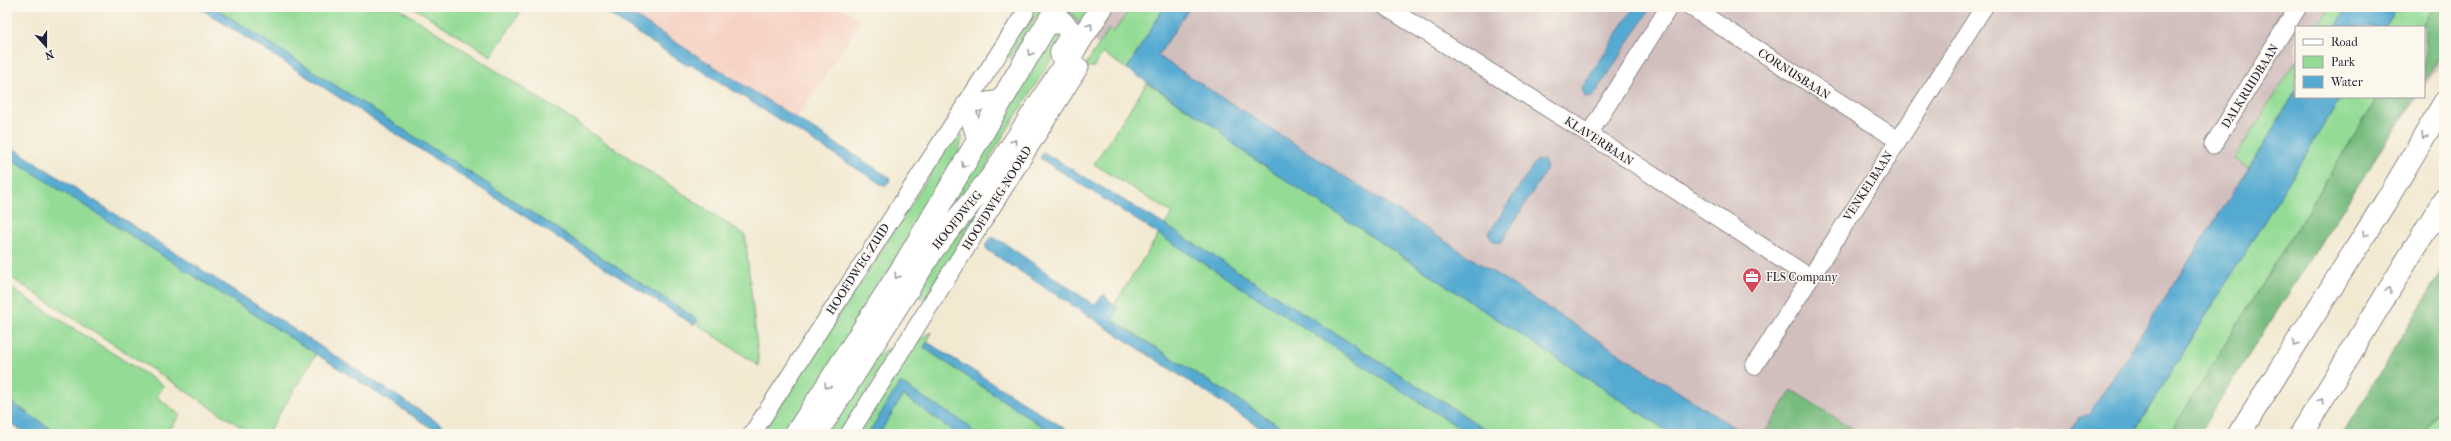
<svg xmlns="http://www.w3.org/2000/svg" width="2451" height="441" font-family="'IM FELL French Canon',serif">
<rect width="100%" height="100%" fill="#fbf7ec"/>
<filter id="ink" filterUnits="userSpaceOnUse"><feTurbulence type="fractalNoise" baseFrequency=".025" numOctaves="2"/><feDisplacementMap in="SourceGraphic" scale="8" xChannelSelector="R" yChannelSelector="G"/><feConvolveMatrix kernelMatrix="1 2 1 2 8 2 1 2 1" color-interpolation-filters="sRGB"/></filter>
<filter id="wash" filterUnits="userSpaceOnUse"><feTurbulence type="fractalNoise" baseFrequency=".012" numOctaves="4" result="noise"/><feDisplacementMap in="SourceGraphic" scale="16" xChannelSelector="R" yChannelSelector="G"/><feGaussianBlur stdDeviation="0.9" result="paint"/><feColorMatrix in="noise" values="0 0 0 0 0 0 0 0 0 0 0 0 0 0 0 0 0 1.4 0 .05"/><feComposite in="paint" operator="in"/></filter>
<g filter="url(#wash)">
<rect width="100%" height="100%" fill="#f2e9d1"/>
<!-- built -->
<path fill="#f6d2c4" d="M 611,7 L 840,7 L 862,21 L 794,122 Z"/>
<!-- industrial -->
<path fill="#d1bfbe" d="M 1040,7 L 2444,7 L 2444,59 L 2424,88 L 2424,27 L 2296,27 L 2296,97 L 2418,97 L 2191,434 L 1701,434 Z"/>
<!-- green -->
<path fill="#94dc96" stroke="#5b7f68" d="M 214,7 L 397,7 L 548,104 L 745,235 L 759,366 L 696,323 L 698,320 Z
M 413,7 L 524,7 L 491,56 Z
M 1034,7 L 1043,7 L 1010,58 L 1004,55 Z
M 1063,7 L 1096,7 L 1079,23 L 1072,14 L 1062,11 Z
M 1108,7 L 1114,7 L 924,300 L 917,296 L 931,261 Z
M 1131,7 L 1164,7 L 1127,69 L 1103,53 L 1093,68 L 1089,66 L 1086,71 L 1083,69 L 1109,29 L 1114,32 Z
M 2330,7 L 2347,7 L 2335,27 L 2317,27 Z
M 2397,7 L 2433,7 L 2421,27 L 2385,27 Z
M 1055,33 L 1060,36 L 1061,44 L 992,154 L 979,184 L 925,242 L 1046,34 Z
M 2296,60 L 2296,91 L 2249,168 L 2234,159 Z
M 1147,83 L 1223,132 L 1221,134 L 1248,155 L 1672,434 L 1493,434 L 1165,225 L 1172,213 L 1094,164 Z
M 2341,97 L 2378,97 L 2170,434 L 2133,434 Z
M 957,133 L 963,136 L 958,155 L 791,434 L 762,434 Z
M 7,156 L 316,354 L 267,434 L 252,434 L 7,275 Z
M 1159,234 L 1469,434 L 1292,434 L 1111,319 L 1118,309 L 1114,305 Z
M 7,286 L 164,386 L 157,397 L 180,415 L 167,434 L 58,434 L 7,399 Z
M 932,332 L 924,348 L 1054,434 L 974,434 L 968,425 L 900,383 L 868,434 L 857,434 L 914,343 Z
M 888,349 L 891,352 L 842,434 L 822,434 L 871,359 Z
M 903,395 L 957,434 L 879,434 Z
M 2444,402 L 2444,421 L 2436,434 L 2424,434 Z"/>
<!-- forest -->
<path fill="#77bc7f" stroke="#4c6f5d" d="M 2433,7 L 2444,7 L 2444,50 L 2424,82 L 2424,27 L 2421,27 Z
M 2378,97 L 2415,97 L 2198,434 L 2170,434 Z
M 2444,267 L 2444,402 L 2424,434 L 2343,434 Z
M 1792,390 L 1861,434 L 1764,434 Z"/>
<!-- water -->
<path fill="#54aad1" stroke="#3b6686" d="M 198,7 L 214,7 L 698,320 L 694,325 Z
M 598,7 L 620,7 L 889,177 L 890,181 L 884,186 L 693,65 L 686,65 Z
M 1164,7 L 1190,7 L 1158,56 L 1744,434 L 1672,434 L 1248,155 L 1221,134 L 1222,131 L 1127,69 Z
M 1634,7 L 1651,7 L 1594,96 L 1585,97 L 1582,88 Z
M 2347,7 L 2397,7 L 2385,27 L 2335,27 Z
M 2296,91 L 2296,97 L 2341,97 L 2133,434 L 2068,434 L 2079,418 L 2090,413 L 2249,168 Z
M 7,144 L 456,434 L 441,434 L 7,156 Z
M 1043,152 L 1165,225 L 1493,434 L 1469,434 L 1040,158 Z
M 1544,160 L 1547,169 L 1502,241 L 1496,243 L 1491,239 L 1489,233 L 1536,161 Z
M 992,237 L 1004,243 L 1094,305 L 1104,294 L 1109,301 L 1118,309 L 1112,320 L 1292,434 L 1270,434 L 998,257 L 986,249 L 986,244 Z
M 927,342 L 1053,421 L 1074,434 L 1054,434 L 924,348 Z
M 900,383 L 968,425 L 974,434 L 957,434 L 903,395 L 879,434 L 868,434 Z
M 7,399 L 58,434 L 27,434 L 7,421 Z"/>
</g>
<g filter="url(#ink)">
<g fill="none" stroke-linecap="round" stroke-linejoin="round">
<!-- street casing -->
<g stroke="#8a8686" stroke-width="19">
<path id="street" d="M 1386,7 L 1589,134 L 1809,277
M 1691,7 L 1898,140
M 965,104 L 977,143
M 965,104 L 1002,99
M 1589,134 L 1669,7
M 2213,145 L 2298,7
M 1754,366 L 1984,7
M 752,434 L 1025,13
M 849,434 L 1080,67"/>
</g>
<!-- secondary casing -->
<g stroke="#8a8686" stroke-width="24">
<path id="secondary" d="M 1048,23 L 1062,22 L 1070,31 L 1069,39 L 1061,52 L 1062,57
M 796,434 L 903,267 L 1057,7
M 816,434 L 934,248 L 993,175 L 1102,7"/>
</g>
<!-- highway casing -->
<g stroke="#8a8686" stroke-width="24">
<path id="highway" d="M 2239,434 L 2386,201 L 2444,103
M 2301,434 L 2444,200"/>
</g>
<!-- street -->
<use href="#street" stroke="#fff" stroke-width="17"/>
<!-- secondary -->
<use href="#secondary" stroke="#fff" stroke-width="22"/>
<!-- highway -->
<use href="#highway" stroke="#fff" stroke-width="22"/>
</g>
<!-- one-way arrows -->
<defs><path id="oneway-chevron" d="M-2-3.5L2.5 0L-2 3.5" fill="none" stroke-width="1.6" stroke-linecap="round" stroke-linejoin="round"/></defs>
<g stroke="#9c9ca7">
<use href="#oneway-chevron" transform="translate(1090 26) rotate(-57)"/>
<use href="#oneway-chevron" transform="translate(1030 53) rotate(121)"/>
<use href="#oneway-chevron" transform="translate(2424 136) rotate(121)"/>
<use href="#oneway-chevron" transform="translate(1014 142) rotate(-57)"/>
<use href="#oneway-chevron" transform="translate(964 165) rotate(120)"/>
<use href="#oneway-chevron" transform="translate(2365 234) rotate(123)"/>
<use href="#oneway-chevron" transform="translate(897 276) rotate(123)"/>
<use href="#oneway-chevron" transform="translate(2389 290) rotate(-59)"/>
<use href="#oneway-chevron" transform="translate(2295 344) rotate(123)"/>
<use href="#oneway-chevron" transform="translate(827 386) rotate(123)"/>
<use href="#oneway-chevron" transform="translate(2321 401) rotate(-58)"/>
</g>
</g>
<!-- icons -->
<defs>
<g id="office-pin" transform="scale(1)"><path d="M0 17L-7.5 6A9.5 9.5 0 1 1 7.5 6Z" fill="#d1495b" stroke="#fbf7ec"/><path d="M-6-3h4V-5.5h4V-3h4V5H-6ZM-1-4.5V-3h2v-1.5ZM-6 0V1H6V0Z" fill="#fff"/></g>
</defs>
<g fill-rule="evenodd">
<use href="#office-pin" x="1752" y="277"/>
</g>
<g text-anchor="middle" dominant-baseline="central" stroke-width="3" stroke-linejoin="round" paint-order="stroke">
<!-- street labels -->
<g font-size="12" fill="#22223b" stroke="#fbf7ec">
<text transform="translate(1794 74) rotate(33)">CORNUSBAAN</text>
<text transform="translate(2250 86) rotate(-58)">DALKRUIDBAAN</text>
<text transform="translate(1599 141) rotate(33)">KLAVERBAAN</text>
<text transform="translate(1868 186) rotate(-57)">VENKELBAAN</text>
<text transform="translate(997 198) rotate(-58)">HOOFDWEG-NOORD</text>
<text transform="translate(957 220) rotate(-51)">HOOFDWEG</text>
<text transform="translate(858 269) rotate(-57)">HOOFDWEG-ZUID</text>
</g>
<!-- poi labels -->
<g font-size="12" fill="#22223b" stroke="#fbf7ec" text-anchor="start">
<text x="1766" y="277">FLS Company</text>
</g>
</g>
<!-- margin -->
<rect width="2451" height="441" fill="none" stroke="#fbf7ec" stroke-width="24"/>
<!-- legend -->
<rect x="2295" y="26" width="130" height="72" fill="#fbf7ec" stroke="#a4a2a5"/>
<rect x="2303" y="39" width="20" height="6" fill="#ffffff" stroke="#a4a2a5"/>
<text x="2331" y="46" font-size="12" fill="#22223b">Road</text>
<rect x="2303" y="56" width="20" height="12" fill="#94dc96" stroke="#a4a2a5"/>
<text x="2331" y="66" font-size="12" fill="#22223b">Park</text>
<rect x="2303" y="76" width="20" height="12" fill="#54aad1" stroke="#a4a2a5"/>
<text x="2331" y="86" font-size="12" fill="#22223b">Water</text>
<!-- north arrow -->
<g transform="translate(46 46) rotate(159)" stroke="#fbf7ec" stroke-width="3" paint-order="stroke">
<path d="M0-3L7 15L0 10L-7 15Z" fill="#22223b"/>
<text y="-6" font-size="11" font-weight="bold" text-anchor="middle" fill="#22223b">N</text>
</g>
</svg>
